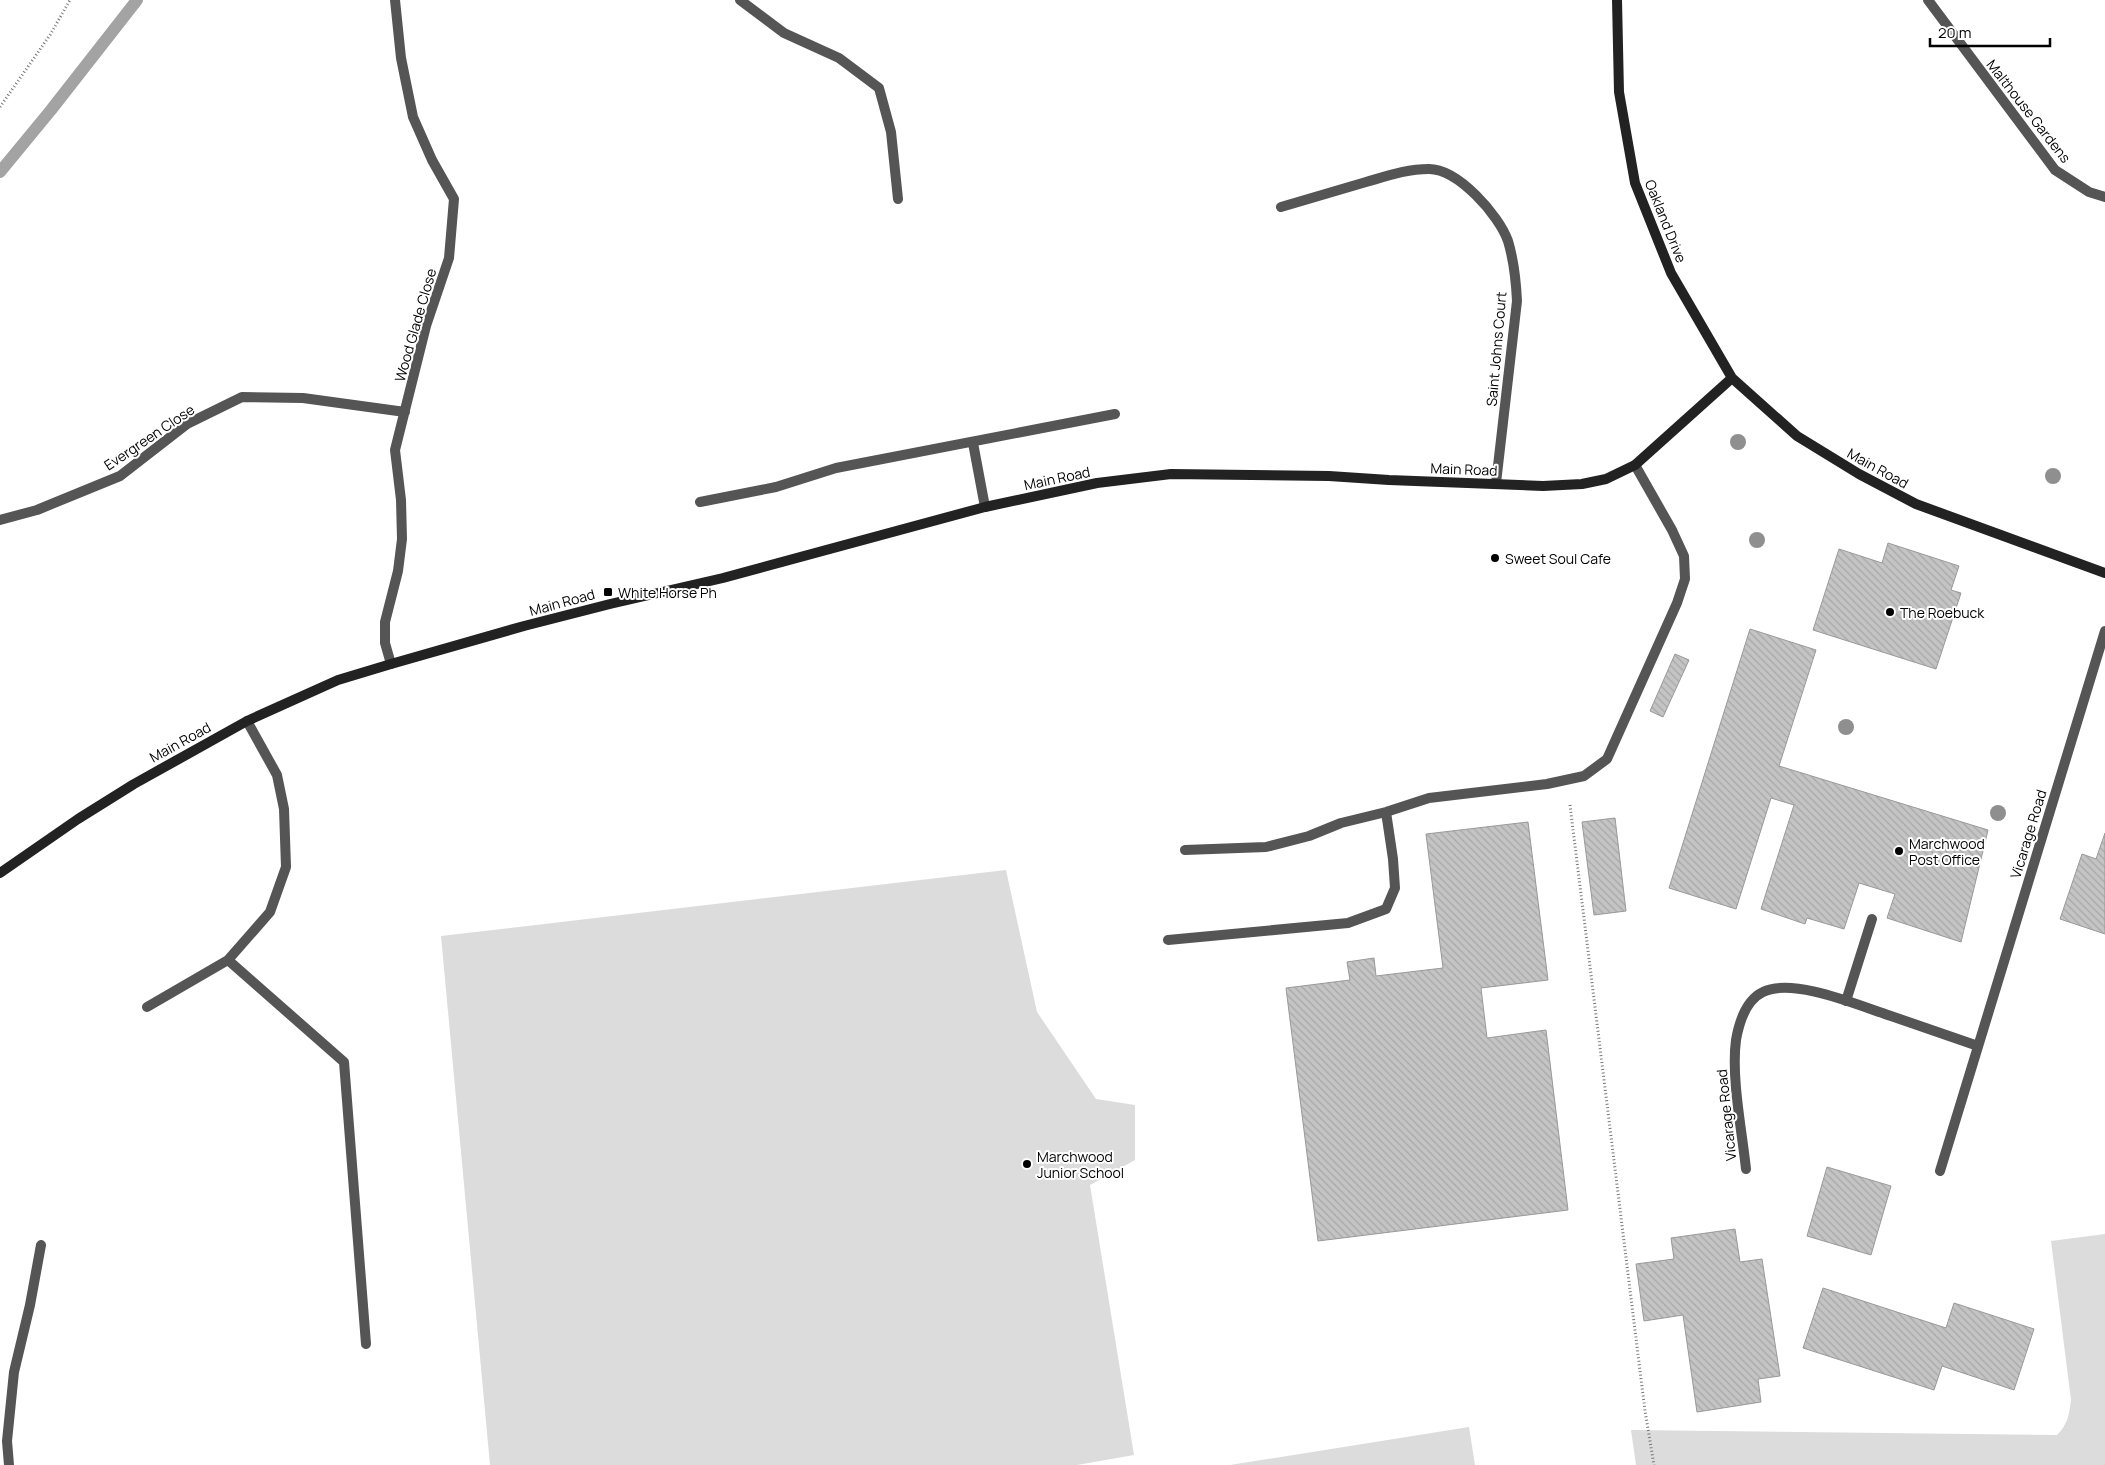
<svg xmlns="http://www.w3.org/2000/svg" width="2105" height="1465" font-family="Manrope,sans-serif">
<defs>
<pattern id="building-back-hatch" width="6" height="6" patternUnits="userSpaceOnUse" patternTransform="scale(1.25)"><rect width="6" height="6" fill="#c4c4c4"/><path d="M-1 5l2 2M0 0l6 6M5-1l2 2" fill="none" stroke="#a7a7a7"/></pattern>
</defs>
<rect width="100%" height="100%" fill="#fff"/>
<!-- green -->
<path fill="#dcdcdc" d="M 1006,870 L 1037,1012 L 1096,1099 L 1135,1105 L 1135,1160 L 1090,1185 L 1134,1455 L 1077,1465 L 490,1465 L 441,936 Z
M 2105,1234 L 2105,1465 L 1636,1465 L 1631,1430 L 2057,1435 C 2068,1424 2069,1415 2071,1400 L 2051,1241 Z
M 1469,1427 L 1475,1465 L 1230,1465 Z"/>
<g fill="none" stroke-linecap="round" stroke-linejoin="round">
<!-- stream -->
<path stroke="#a3a3a3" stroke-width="12" d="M 0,172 L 51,110 L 137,0"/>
</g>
<!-- building -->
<path fill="url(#building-back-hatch)" stroke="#999" d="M 1888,543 L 1959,566 L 1951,590 L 1961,593 L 1936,669 L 1813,630 L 1839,549 L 1882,563 Z
M 1750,629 L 1816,650 L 1779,766 L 1988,830 L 1961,942 L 1887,918 L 1895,894 L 1859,883 L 1844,929 L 1807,918 L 1805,924 L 1761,909 L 1794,805 L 1771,798 L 1736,909 L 1669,888 Z
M 1675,654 L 1689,660 L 1663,717 L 1650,711 Z
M 1615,818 L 1626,911 L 1594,915 L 1582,822 Z
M 1528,822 L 1548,980 L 1481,988 L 1487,1038 L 1546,1030 L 1568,1210 L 1318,1241 L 1286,988 L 1350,980 L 1347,962 L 1374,958 L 1376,976 L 1443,968 L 1426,834 Z
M 2105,833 L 2105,934 L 2060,919 L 2082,854 L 2096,859 Z
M 1827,1167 L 1891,1186 L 1871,1255 L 1807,1236 Z
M 1735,1229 L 1740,1262 L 1762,1259 L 1780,1376 L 1758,1379 L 1761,1402 L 1697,1412 L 1683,1315 L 1644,1321 L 1636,1264 L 1674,1259 L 1671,1238 Z
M 1823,1288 L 1946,1328 L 1954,1303 L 2034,1329 L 2014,1390 L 1942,1366 L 1934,1390 L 1803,1348 Z"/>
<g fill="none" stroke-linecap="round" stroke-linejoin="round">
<!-- path -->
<path stroke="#777" stroke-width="3" stroke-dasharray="1 2.5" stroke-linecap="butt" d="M 0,107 L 50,35 L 70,0
M 1570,805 L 1645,1411 L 1654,1465"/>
<!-- lane -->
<path stroke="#555" stroke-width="10" d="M 973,443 L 985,507
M 700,502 L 776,487 L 836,468 L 1115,414
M 1185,850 L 1266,847 L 1309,836 L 1341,823 L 1386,812 L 1429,798 L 1547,784 L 1584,776 L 1607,759 L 1677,603 L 1685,579 L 1684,556 L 1672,530 L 1635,465
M 1168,940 L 1348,923 L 1386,909 L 1395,888 L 1393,859 L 1386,812
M 1846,1001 L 1872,919"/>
<!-- street -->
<path stroke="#555" stroke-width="10" d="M 740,0 L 784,33 L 839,58 L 879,88 L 891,132 L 898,199
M 1928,0 L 2055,170 L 2089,192 L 2105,197
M 1281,207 C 1309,199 1338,190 1366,182 C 1387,176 1407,169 1429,169 C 1458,169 1499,215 1508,241 C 1514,261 1516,280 1517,301 L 1496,483
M 0,520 L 37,510 L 120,476 L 187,424 L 242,397 L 303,398 L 405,412
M 391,664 L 385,643 L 385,622 L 398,571 L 402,539 L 401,500 L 395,450 L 426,326 L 449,258 L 454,199 L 432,160 L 413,117 L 401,58 L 395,0
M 228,960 L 344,1062 L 366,1344
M 147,1007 L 228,960 L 270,912 L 286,867 L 284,809 L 277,775 L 247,721
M 1746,1169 C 1742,1131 1731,1077 1736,1040 C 1739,1023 1746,1000 1763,992 C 1793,977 1860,1006 1891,1016 C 1920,1026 1949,1036 1978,1046
M 1940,1171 L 2105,631
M 9,1465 L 7,1441 L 14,1372 L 30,1305 L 41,1245"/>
<!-- secondary -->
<path stroke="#222" stroke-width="10" d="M 1617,0 L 1619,92 L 1635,183 L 1671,273 L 1732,378 L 1797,436 L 1859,474 L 1916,504 L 2105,573
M 0,873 L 78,819 L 134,784 L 247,721 L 338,680 L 391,664 L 524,626 L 610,604 L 723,578 L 985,507 L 1097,483 L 1171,474 L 1329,476 L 1389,480 L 1543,486 L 1582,484 L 1606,479 L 1635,465 L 1732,378"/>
</g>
<!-- trees -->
<g fill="#8f8f8f">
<circle cx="1738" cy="442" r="8"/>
<circle cx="2053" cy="476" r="8"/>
<circle cx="1757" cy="540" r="8"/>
<circle cx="1846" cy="727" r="8"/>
<circle cx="1998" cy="813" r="8"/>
</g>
<!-- markers -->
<g fill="#000" stroke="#fff" stroke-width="2">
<circle cx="1495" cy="558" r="5"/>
<rect x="603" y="587" width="10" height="10" rx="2.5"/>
<circle cx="1890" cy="612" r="5"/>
<circle cx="1899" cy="851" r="5"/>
<circle cx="1027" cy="1164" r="5"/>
</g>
<g text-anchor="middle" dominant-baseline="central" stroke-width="4" stroke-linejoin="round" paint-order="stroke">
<!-- street labels -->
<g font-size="14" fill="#000" stroke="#fff">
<text transform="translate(2029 111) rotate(52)">Malthouse Gardens</text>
<text transform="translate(1666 221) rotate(68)">Oakland Drive</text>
<text transform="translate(415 325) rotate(-74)">Wood Glade Close</text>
<text transform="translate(1496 349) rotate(-85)">Saint Johns Court</text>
<text transform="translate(149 437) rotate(-34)">Evergreen Close</text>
<text transform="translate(1878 468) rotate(29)">Main Road</text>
<text transform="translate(1464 469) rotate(2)">Main Road</text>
<text transform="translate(1057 478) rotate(-12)">Main Road</text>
<text transform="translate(562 602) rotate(-15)">Main Road</text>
<text transform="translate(180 742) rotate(-29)">Main Road</text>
<text transform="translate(2028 834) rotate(-73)">Vicarage Road</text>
<text transform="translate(1726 1115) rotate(-96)">Vicarage Road</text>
</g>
<!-- poi labels -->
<g font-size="14" fill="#000" stroke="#fff" text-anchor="start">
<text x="1505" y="558">Sweet Soul Cafe</text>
<text x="618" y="592">White Horse Ph</text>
<text x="1900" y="612">The Roebuck</text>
<text x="1909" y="843">Marchwood<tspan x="1909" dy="16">Post Office</tspan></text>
<text x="1037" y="1156">Marchwood<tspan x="1037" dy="16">Junior School</tspan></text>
</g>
</g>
<!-- scale -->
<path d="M1930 38v8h120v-8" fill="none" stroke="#000000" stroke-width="2.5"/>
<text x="1938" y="38" font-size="15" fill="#000000" stroke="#ffffff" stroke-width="4" paint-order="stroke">20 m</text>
</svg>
